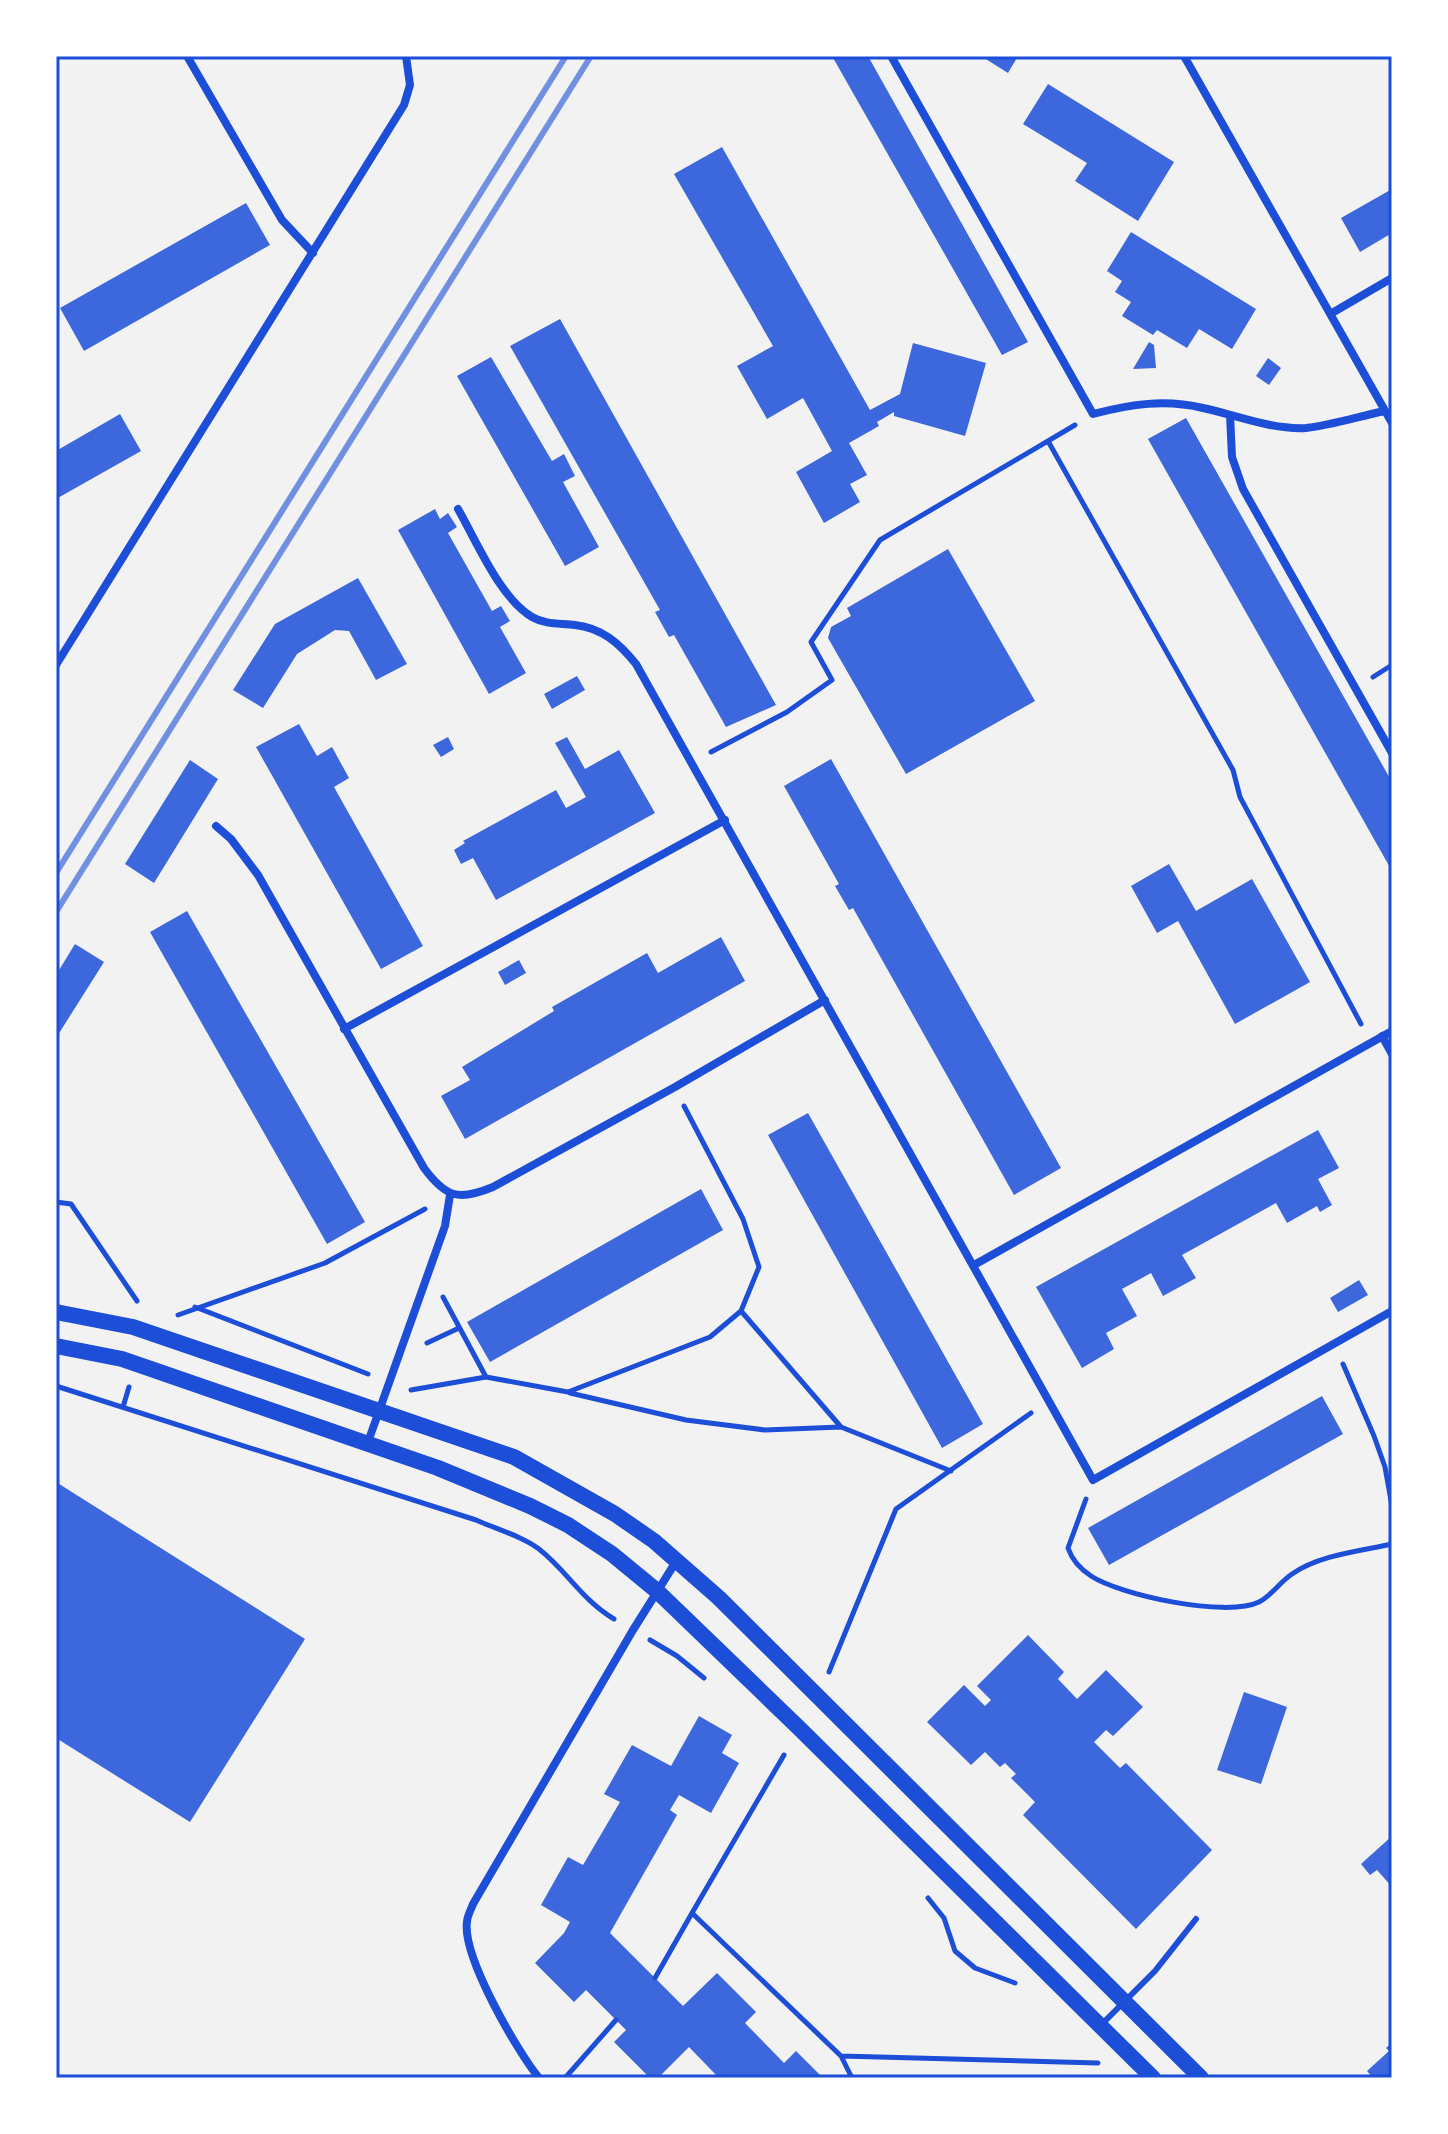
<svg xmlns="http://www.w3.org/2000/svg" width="1448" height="2134" font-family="Roboto,sans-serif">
<rect width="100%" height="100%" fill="#f2f2f2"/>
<!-- building -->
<path fill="#3d67dc" d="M 832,56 L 868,56 L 1028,342 L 1002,355 Z
M 981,56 L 1018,56 L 1008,73 Z
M 1048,84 L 1174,162 L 1138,221 L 1075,181 L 1087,163 L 1023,124 Z
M 722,147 L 870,410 L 900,394 L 913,343 L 986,363 L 965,436 L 894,416 L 894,412 L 877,422 L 879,426 L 849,443 L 867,475 L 850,484 L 860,502 L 824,523 L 796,472 L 832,451 L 803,398 L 767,419 L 737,366 L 773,346 L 674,174 Z
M 1392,189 L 1392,233 L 1360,252 L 1341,218 Z
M 246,203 L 270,245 L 84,351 L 60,308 Z
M 1131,232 L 1256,309 L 1232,349 L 1199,329 L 1187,348 L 1157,330 L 1153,335 L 1122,316 L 1131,302 L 1115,292 L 1122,281 L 1107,271 Z
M 560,319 L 753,664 L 776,705 L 726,727 L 674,635 L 669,637 L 655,612 L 660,610 L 510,346 Z
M 1149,342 L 1154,345 L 1156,368 L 1133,369 Z
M 491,357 L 552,461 L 564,454 L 575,476 L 563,482 L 599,547 L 565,566 L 457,376 Z
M 1268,358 L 1281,368 L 1269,385 L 1256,376 Z
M 120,414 L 141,451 L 56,499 L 56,451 Z
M 1186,418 L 1392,782 L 1392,871 L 1148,439 Z
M 435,509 L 440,519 L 448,513 L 457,527 L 448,533 L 492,611 L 501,606 L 510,621 L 500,627 L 526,673 L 489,694 L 398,530 Z
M 948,549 L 1035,701 L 906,774 L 828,638 L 831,627 L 851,616 L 847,608 Z
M 358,578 L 407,664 L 376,680 L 349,631 L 335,630 L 297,654 L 263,708 L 233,690 L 275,624 Z
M 577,676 L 585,690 L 552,709 L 544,694 Z
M 299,724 L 317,756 L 332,747 L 349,778 L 334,787 L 423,946 L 381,969 L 256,747 Z
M 448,737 L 454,749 L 441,757 L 433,745 Z
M 567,737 L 585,769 L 619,750 L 655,813 L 496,900 L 473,858 L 461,864 L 454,850 L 465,843 L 463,841 L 556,790 L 566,808 L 586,797 L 555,743 Z
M 831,759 L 1061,1168 L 1014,1195 L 853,908 L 849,910 L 835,886 L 839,884 L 784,786 Z
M 190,760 L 218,779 L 154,883 L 125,864 Z
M 1169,864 L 1196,911 L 1252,879 L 1310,982 L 1235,1024 L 1178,921 L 1157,933 L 1131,886 Z
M 187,911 L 365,1222 L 327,1244 L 150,932 Z
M 721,937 L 745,981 L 465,1139 L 441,1096 L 470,1080 L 462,1067 L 554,1011 L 552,1007 L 647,953 L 658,973 Z
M 75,944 L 104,962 L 56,1038 L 56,975 Z
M 519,960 L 526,973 L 505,985 L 498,972 Z
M 808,1113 L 983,1424 L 942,1448 L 768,1135 Z
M 1318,1130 L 1339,1168 L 1318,1179 L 1332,1205 L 1320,1212 L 1317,1206 L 1287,1223 L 1276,1203 L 1182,1255 L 1196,1278 L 1163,1296 L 1151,1273 L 1122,1289 L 1137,1316 L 1106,1333 L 1114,1349 L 1082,1368 L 1036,1287 Z
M 701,1189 L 723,1230 L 490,1362 L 467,1322 Z
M 1359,1280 L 1368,1295 L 1338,1312 L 1330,1298 Z
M 1322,1396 L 1343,1434 L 1109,1565 L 1088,1528 Z
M 56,1482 L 305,1639 L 190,1822 L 56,1738 Z
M 1028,1635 L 1064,1672 L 1058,1679 L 1077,1699 L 1106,1670 L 1143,1707 L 1113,1736 L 1106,1730 L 1094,1742 L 1120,1768 L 1126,1763 L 1212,1850 L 1136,1929 L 1023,1815 L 1035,1802 L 1011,1778 L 1016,1774 L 1005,1763 L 1000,1767 L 985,1752 L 971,1765 L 927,1722 L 964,1685 L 985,1706 L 991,1700 L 977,1686 Z
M 1244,1692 L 1287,1707 L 1261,1784 L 1217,1770 Z
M 699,1716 L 732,1735 L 722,1753 L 739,1763 L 711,1813 L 679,1795 L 670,1810 L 677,1815 L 610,1933 L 683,2006 L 717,1973 L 756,2012 L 745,2023 L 784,2063 L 796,2051 L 823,2078 L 719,2078 L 689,2047 L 658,2078 L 650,2078 L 614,2042 L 626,2030 L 586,1990 L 574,2002 L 535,1963 L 564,1933 L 570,1922 L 541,1905 L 568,1857 L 583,1865 L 620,1802 L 604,1794 L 632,1745 L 671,1766 Z
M 1392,1836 L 1392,1887 L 1377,1870 L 1370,1875 L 1361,1864 Z
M 1392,2043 L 1392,2078 L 1373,2078 L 1367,2071 L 1389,2051 L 1386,2048 Z"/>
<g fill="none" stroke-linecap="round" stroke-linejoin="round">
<!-- path -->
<path stroke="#1d4ed8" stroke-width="5" d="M 1048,441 L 1233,770 L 1240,797 L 1361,1024
M 1373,677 L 1392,665
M 711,752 L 787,712 L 832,680 L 811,642 L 880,540 L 1075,425
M 56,1202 L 71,1204 L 137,1301
M 443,1297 L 486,1377
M 195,1307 L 368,1374
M 741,1311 L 841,1427 L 951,1471
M 178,1315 L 325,1263 L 425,1209
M 427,1343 L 459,1328
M 1343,1364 L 1374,1436 L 1385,1467 L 1392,1506
M 56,1386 L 476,1520 C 496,1529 522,1536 539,1549 C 568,1572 581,1599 614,1619
M 411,1390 L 486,1377 L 568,1392 L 710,1337 L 741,1311 L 759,1267 L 743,1219 L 684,1106
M 570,1393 L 686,1420 L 765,1430 L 841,1427
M 123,1407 L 129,1387
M 1086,1499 L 1068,1548 C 1072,1560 1079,1568 1091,1576 C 1120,1595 1226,1618 1259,1602 C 1271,1596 1280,1582 1292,1574 C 1319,1555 1360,1551 1392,1544
M 650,1640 L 677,1656 L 704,1678
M 829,1672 L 896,1509 L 1031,1413
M 784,1755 L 692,1913 L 841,2056 L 1098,2063
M 928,1898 L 944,1918 L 955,1951 L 975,1968 L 1015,1983
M 655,1978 L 692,1913
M 841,2056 L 852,2078
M 565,2078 L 616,2020"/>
<!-- service -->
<path stroke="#1d4ed8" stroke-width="6" d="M 1102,2024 L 1155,1971 L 1196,1919"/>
<!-- minor -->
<path stroke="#1d4ed8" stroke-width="8" d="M 187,56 L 282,220 L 313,253
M 891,56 L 1093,414 C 1131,404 1165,399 1203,408 C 1236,415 1272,430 1306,428 C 1333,425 1360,416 1385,411
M 1184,56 L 1392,423
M 1332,313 L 1392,278
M 1230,415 L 1232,457 L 1243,489 L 1392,753
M 458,509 C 477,542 500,598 532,617 C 546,625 560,623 575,625 C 602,628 619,643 636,664 L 1093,1480 L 1392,1311
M 56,665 L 404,105 L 410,85 L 406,56
M 216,826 L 231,839 L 258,875 L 424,1168 C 446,1198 459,1201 493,1187 L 675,1087 L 825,1000
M 344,1029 L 725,820
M 1382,1036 L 1392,1054
M 974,1265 L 1392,1031
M 368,1442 L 445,1226 L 450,1195
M 539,2078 C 517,2051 462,1956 467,1922 C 467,1916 471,1910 473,1904 L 633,1630 L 677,1560"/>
<!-- secondary -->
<path stroke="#1d4ed8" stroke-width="16" d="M 56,1312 L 133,1327 L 514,1457 L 615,1514 L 654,1541 L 719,1598 L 1201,2078
M 56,1346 L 122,1359 L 438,1468 L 530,1506 L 568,1525 L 612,1554 L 657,1591 L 799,1728 L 1153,2078"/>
<!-- rail -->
<path stroke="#7290e2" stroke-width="6" d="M 56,873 L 566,56
M 56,912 L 591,56"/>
</g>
<!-- border -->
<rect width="1448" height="2134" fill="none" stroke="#ffffff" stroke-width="116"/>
<rect x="58" y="58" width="1332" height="2018" fill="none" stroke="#1d4ed8" stroke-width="3"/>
</svg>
